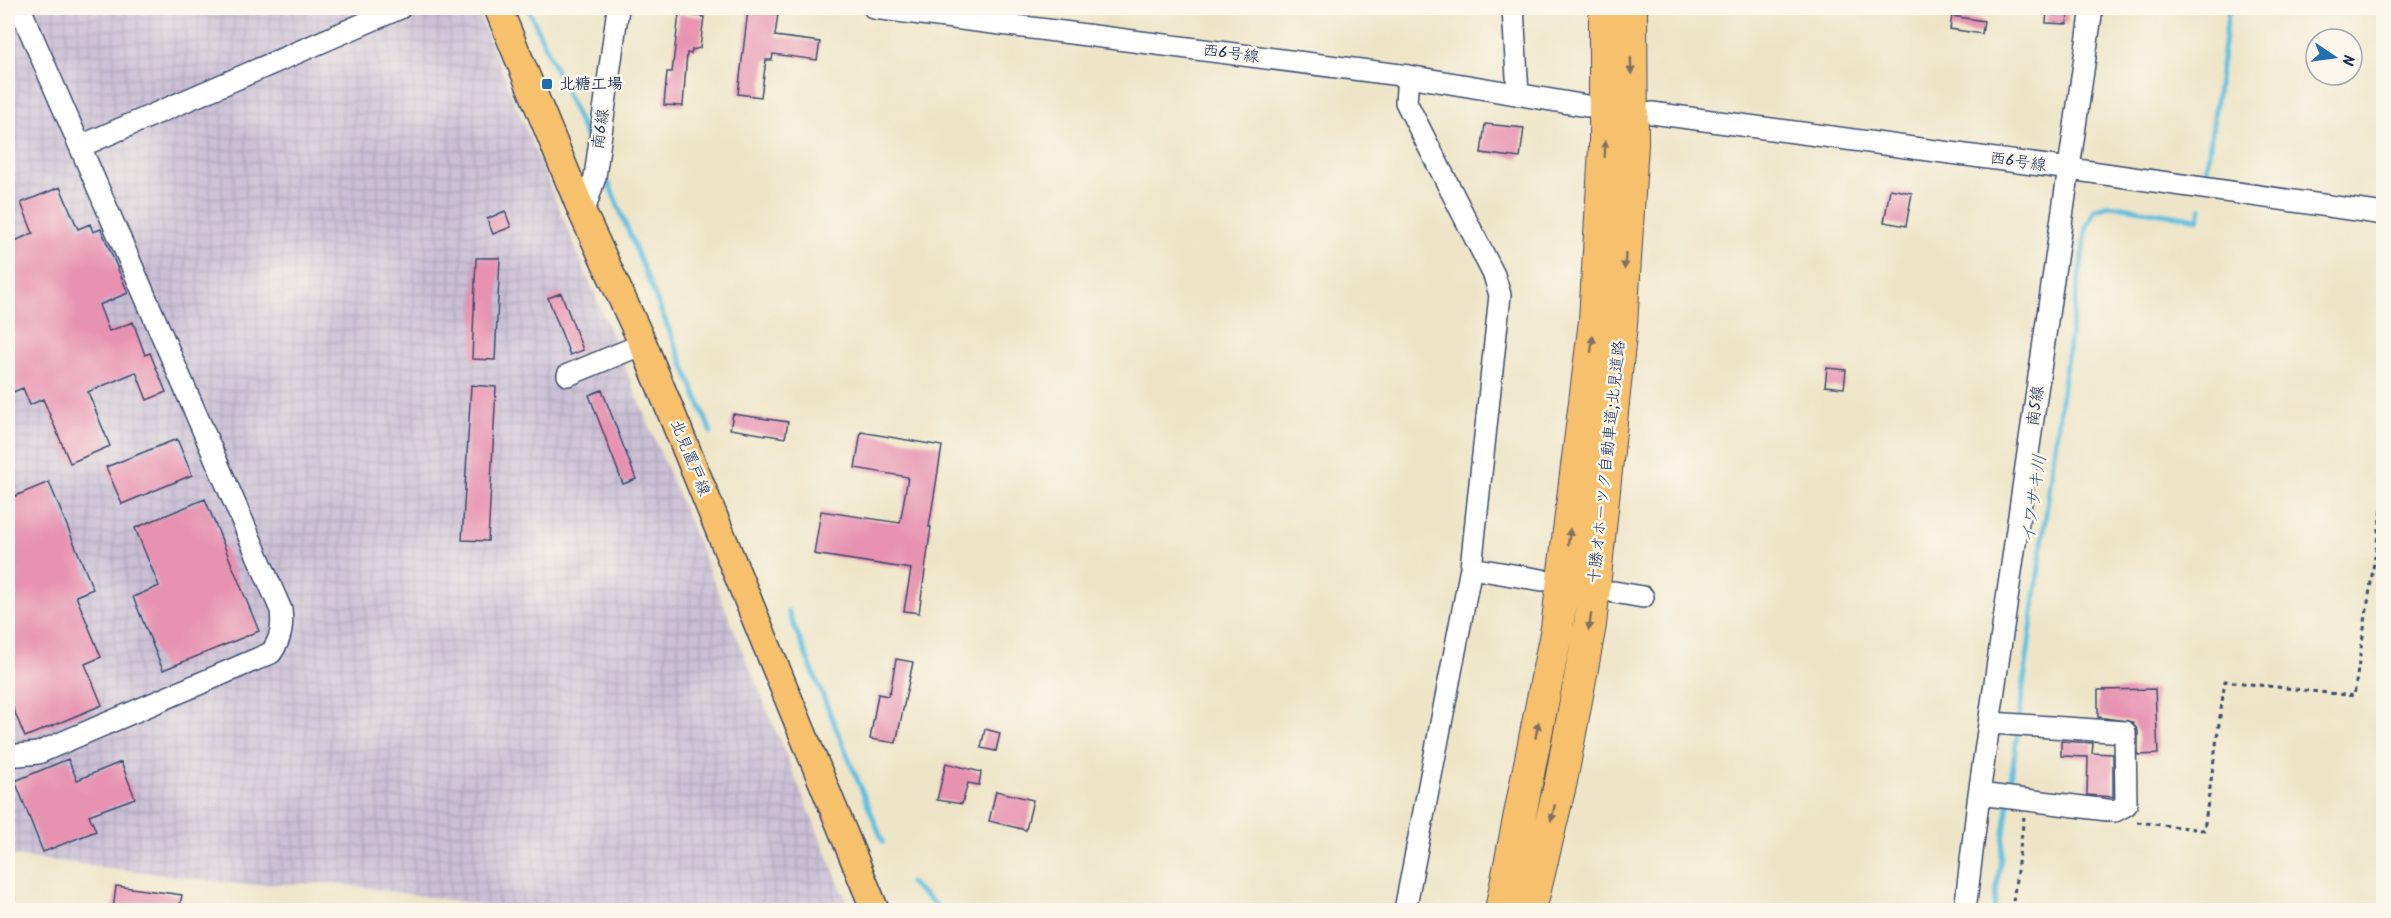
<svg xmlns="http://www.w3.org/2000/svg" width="2391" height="918" font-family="Kalam,'Klee One',sans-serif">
<defs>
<pattern id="industrial-grid" width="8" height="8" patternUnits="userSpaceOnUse" patternTransform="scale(1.5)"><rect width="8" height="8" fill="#cabfd6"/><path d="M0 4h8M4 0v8" fill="none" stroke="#ada4ba"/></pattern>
</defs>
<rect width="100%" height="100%" fill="#fbf7ec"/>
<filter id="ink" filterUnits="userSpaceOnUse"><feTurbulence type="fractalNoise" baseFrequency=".0167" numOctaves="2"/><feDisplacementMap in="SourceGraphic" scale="12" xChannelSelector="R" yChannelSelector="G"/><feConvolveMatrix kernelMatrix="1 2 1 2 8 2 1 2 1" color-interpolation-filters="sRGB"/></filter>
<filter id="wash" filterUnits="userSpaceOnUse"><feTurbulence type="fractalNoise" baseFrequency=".008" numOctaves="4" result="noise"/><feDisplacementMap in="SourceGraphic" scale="24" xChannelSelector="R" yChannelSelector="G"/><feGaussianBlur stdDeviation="1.35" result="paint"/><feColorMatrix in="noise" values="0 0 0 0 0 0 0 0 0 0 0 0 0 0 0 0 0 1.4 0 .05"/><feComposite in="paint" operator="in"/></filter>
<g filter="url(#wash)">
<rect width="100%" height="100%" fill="#eee5c8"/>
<!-- industrial -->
<path fill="url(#industrial-grid)" d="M 8,8 L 476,8 L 850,910 L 517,910 L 333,883 L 246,885 L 8,855 Z"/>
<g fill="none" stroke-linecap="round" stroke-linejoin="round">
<!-- stream -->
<path stroke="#61bfdf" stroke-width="5" d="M 528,8 L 588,141
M 2206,174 L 2229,8
M 609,184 L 711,432
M 788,611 L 883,842
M 2019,719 L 2064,377 L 2087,226 L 2095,209 L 2110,205 L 2199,219 L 2201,208
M 2009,794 L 2018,729
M 910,883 L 942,910
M 1994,910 L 2008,803"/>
</g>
<g id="blocks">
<!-- building -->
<path fill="#e792b0" d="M 2047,8 L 2069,8 L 2067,24 L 2046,23 Z
M 748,10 L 778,14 L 775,36 L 820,42 L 817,60 L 773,54 L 772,60 L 766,60 L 761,97 L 738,94 Z
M 679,14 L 704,17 L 700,48 L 692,50 L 691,54 L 687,53 L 683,106 L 664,105 L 667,72 L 672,72 Z
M 1952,16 L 1984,21 L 1982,34 L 1950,29 Z
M 1485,124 L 1524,128 L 1520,158 L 1481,153 Z
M 60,187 L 78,229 L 90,224 L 93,232 L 101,229 L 128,293 L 99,305 L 109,331 L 133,322 L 145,355 L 150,353 L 166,392 L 147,400 L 136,372 L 88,392 L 110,446 L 70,463 L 43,399 L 30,405 L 23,388 L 8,394 L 8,244 L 33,233 L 21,203 Z
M 1890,189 L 1912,193 L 1906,226 L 1884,222 Z
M 505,211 L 511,227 L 493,234 L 487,219 Z
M 476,258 L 500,258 L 495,360 L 472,359 Z
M 561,293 L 583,350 L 570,355 L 548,298 Z
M 1827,368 L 1846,370 L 1844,388 L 1825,386 Z
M 471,385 L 496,387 L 488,541 L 462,540 Z
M 602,390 L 636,479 L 623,484 L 589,395 Z
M 733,414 L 788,422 L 785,438 L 730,429 Z
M 861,432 L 942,446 L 929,527 L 931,527 L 919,613 L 904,611 L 911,569 L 814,554 L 821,511 L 900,523 L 908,477 L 855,468 Z
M 177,439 L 192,475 L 122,504 L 106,467 Z
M 49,482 L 93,589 L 76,596 L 101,657 L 85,664 L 102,705 L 25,737 L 8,696 L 8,499 Z
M 205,499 L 259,631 L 163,670 L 133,597 L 159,586 L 135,528 Z
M 896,659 L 913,662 L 896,743 L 870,739 L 878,694 L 888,696 L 889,692 L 890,693 Z
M 2155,689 L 2158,754 L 2138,755 L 2138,731 L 2132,722 L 2098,717 L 2098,690 Z
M 985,729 L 1000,733 L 996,751 L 981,748 Z
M 2061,741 L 2093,743 L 2092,753 L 2113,754 L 2113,797 L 2087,795 L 2088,757 L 2061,756 Z
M 68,759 L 77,780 L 121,762 L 135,798 L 89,815 L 96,831 L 43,852 L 15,781 Z
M 946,763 L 981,772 L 979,785 L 968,783 L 962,804 L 937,800 Z
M 996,791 L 1033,800 L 1026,830 L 989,821 Z
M 116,886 L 182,895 L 179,910 L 135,908 L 134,910 L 113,910 Z"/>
</g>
</g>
<g filter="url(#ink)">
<use href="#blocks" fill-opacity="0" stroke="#3b4a6e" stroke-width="1.5"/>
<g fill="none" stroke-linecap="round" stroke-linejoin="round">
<!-- minor casing -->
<g stroke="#3b4a6e" stroke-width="24">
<path id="minor" d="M 874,8 L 1408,76 L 1587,106
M 1513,8 L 1518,94
M 1652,113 L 2070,169 L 2384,214
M 81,146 L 400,8
M 583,214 L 595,177 L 618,8
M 568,375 L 643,344
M 1471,568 L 1542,580
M 1614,592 L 1643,597
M 8,756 L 38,753 L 271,653 C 281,639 283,627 281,610 L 20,8
M 1979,794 L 2115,811 L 2126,805 L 2125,732 L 1991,723
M 1405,910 L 1471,568 L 1500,295 L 1494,275 L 1406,102 L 1408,76
M 1965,910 L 1979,794 L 2092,8"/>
</g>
<!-- major casing -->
<g stroke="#3b4a6e" stroke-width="30">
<path id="major" d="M 498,8 L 583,214 L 643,344 L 875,910"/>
</g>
<!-- highway casing -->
<g stroke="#3b4a6e" stroke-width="34">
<path id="highway" d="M 1501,910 L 1557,628 L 1595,321 L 1605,148 L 1605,8
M 1530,910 L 1561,781 L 1590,625 L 1621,325 L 1632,144 L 1631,8"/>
</g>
<!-- path -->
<path stroke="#3b4a6e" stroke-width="3" stroke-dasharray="4.5 4.5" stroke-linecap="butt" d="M 2137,822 L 2204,830 L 2225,681 L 2354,696 L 2384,495
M 2012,910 L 2024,817"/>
<!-- minor -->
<use href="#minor" stroke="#fff" stroke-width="21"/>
<!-- major -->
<use href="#major" stroke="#f7c06c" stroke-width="27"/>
<!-- highway -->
<use href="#highway" stroke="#f7c06c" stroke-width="32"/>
</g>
<!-- one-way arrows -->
<defs><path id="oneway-solid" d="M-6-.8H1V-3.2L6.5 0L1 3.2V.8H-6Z" transform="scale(1.5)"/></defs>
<g fill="#7e7064">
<use href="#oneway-solid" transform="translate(1631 66) rotate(89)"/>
<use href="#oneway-solid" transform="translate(1605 149) rotate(-88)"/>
<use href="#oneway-solid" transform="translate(1625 261) rotate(94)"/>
<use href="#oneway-solid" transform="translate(1592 344) rotate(-83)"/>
<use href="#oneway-solid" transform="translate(1569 537) rotate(-83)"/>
<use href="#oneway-solid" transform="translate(1590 622) rotate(98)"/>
<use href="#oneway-solid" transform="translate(1537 730) rotate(-79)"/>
<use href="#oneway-solid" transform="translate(1553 813) rotate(103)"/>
</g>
</g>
<!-- markers -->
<rect fill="#1f6fb2" stroke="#fbf7ec" stroke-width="2" x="541" y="78" width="12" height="12" rx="3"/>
<g text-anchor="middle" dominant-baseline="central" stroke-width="5" stroke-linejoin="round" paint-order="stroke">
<!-- street labels -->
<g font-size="16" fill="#1b2f5e" stroke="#fbf7ec">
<text transform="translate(1231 54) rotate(7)">西6号線</text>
<text transform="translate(601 129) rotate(-82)">南6線</text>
<text transform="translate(2018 162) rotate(8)">西6号線</text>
<text transform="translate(2036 406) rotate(-82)">南5線</text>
<text transform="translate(690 458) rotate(68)">北見置戸線</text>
<text transform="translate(1607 462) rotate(-84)">十勝オホーツク自動車道;北見道路</text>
</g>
<!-- poi labels -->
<g font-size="16" font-weight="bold" fill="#1b2f5e" stroke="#fbf7ec" text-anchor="start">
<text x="559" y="84">北糖工場</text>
</g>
<!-- water labels -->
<g font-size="18" font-style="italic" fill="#305a85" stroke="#fbf7ec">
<text transform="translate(2035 499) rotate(-82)">イワサキ川</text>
</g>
</g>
<!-- margin -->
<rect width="2391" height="918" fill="none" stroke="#fbf7ec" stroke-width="30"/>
<!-- north arrow -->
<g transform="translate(2334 57) rotate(103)"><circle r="28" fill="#fbf7ec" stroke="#a1a7b3" stroke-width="1.5"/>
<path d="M0-4.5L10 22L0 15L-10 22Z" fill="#1f6fb2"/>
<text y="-9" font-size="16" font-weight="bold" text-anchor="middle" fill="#1b2f5e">N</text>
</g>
</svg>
